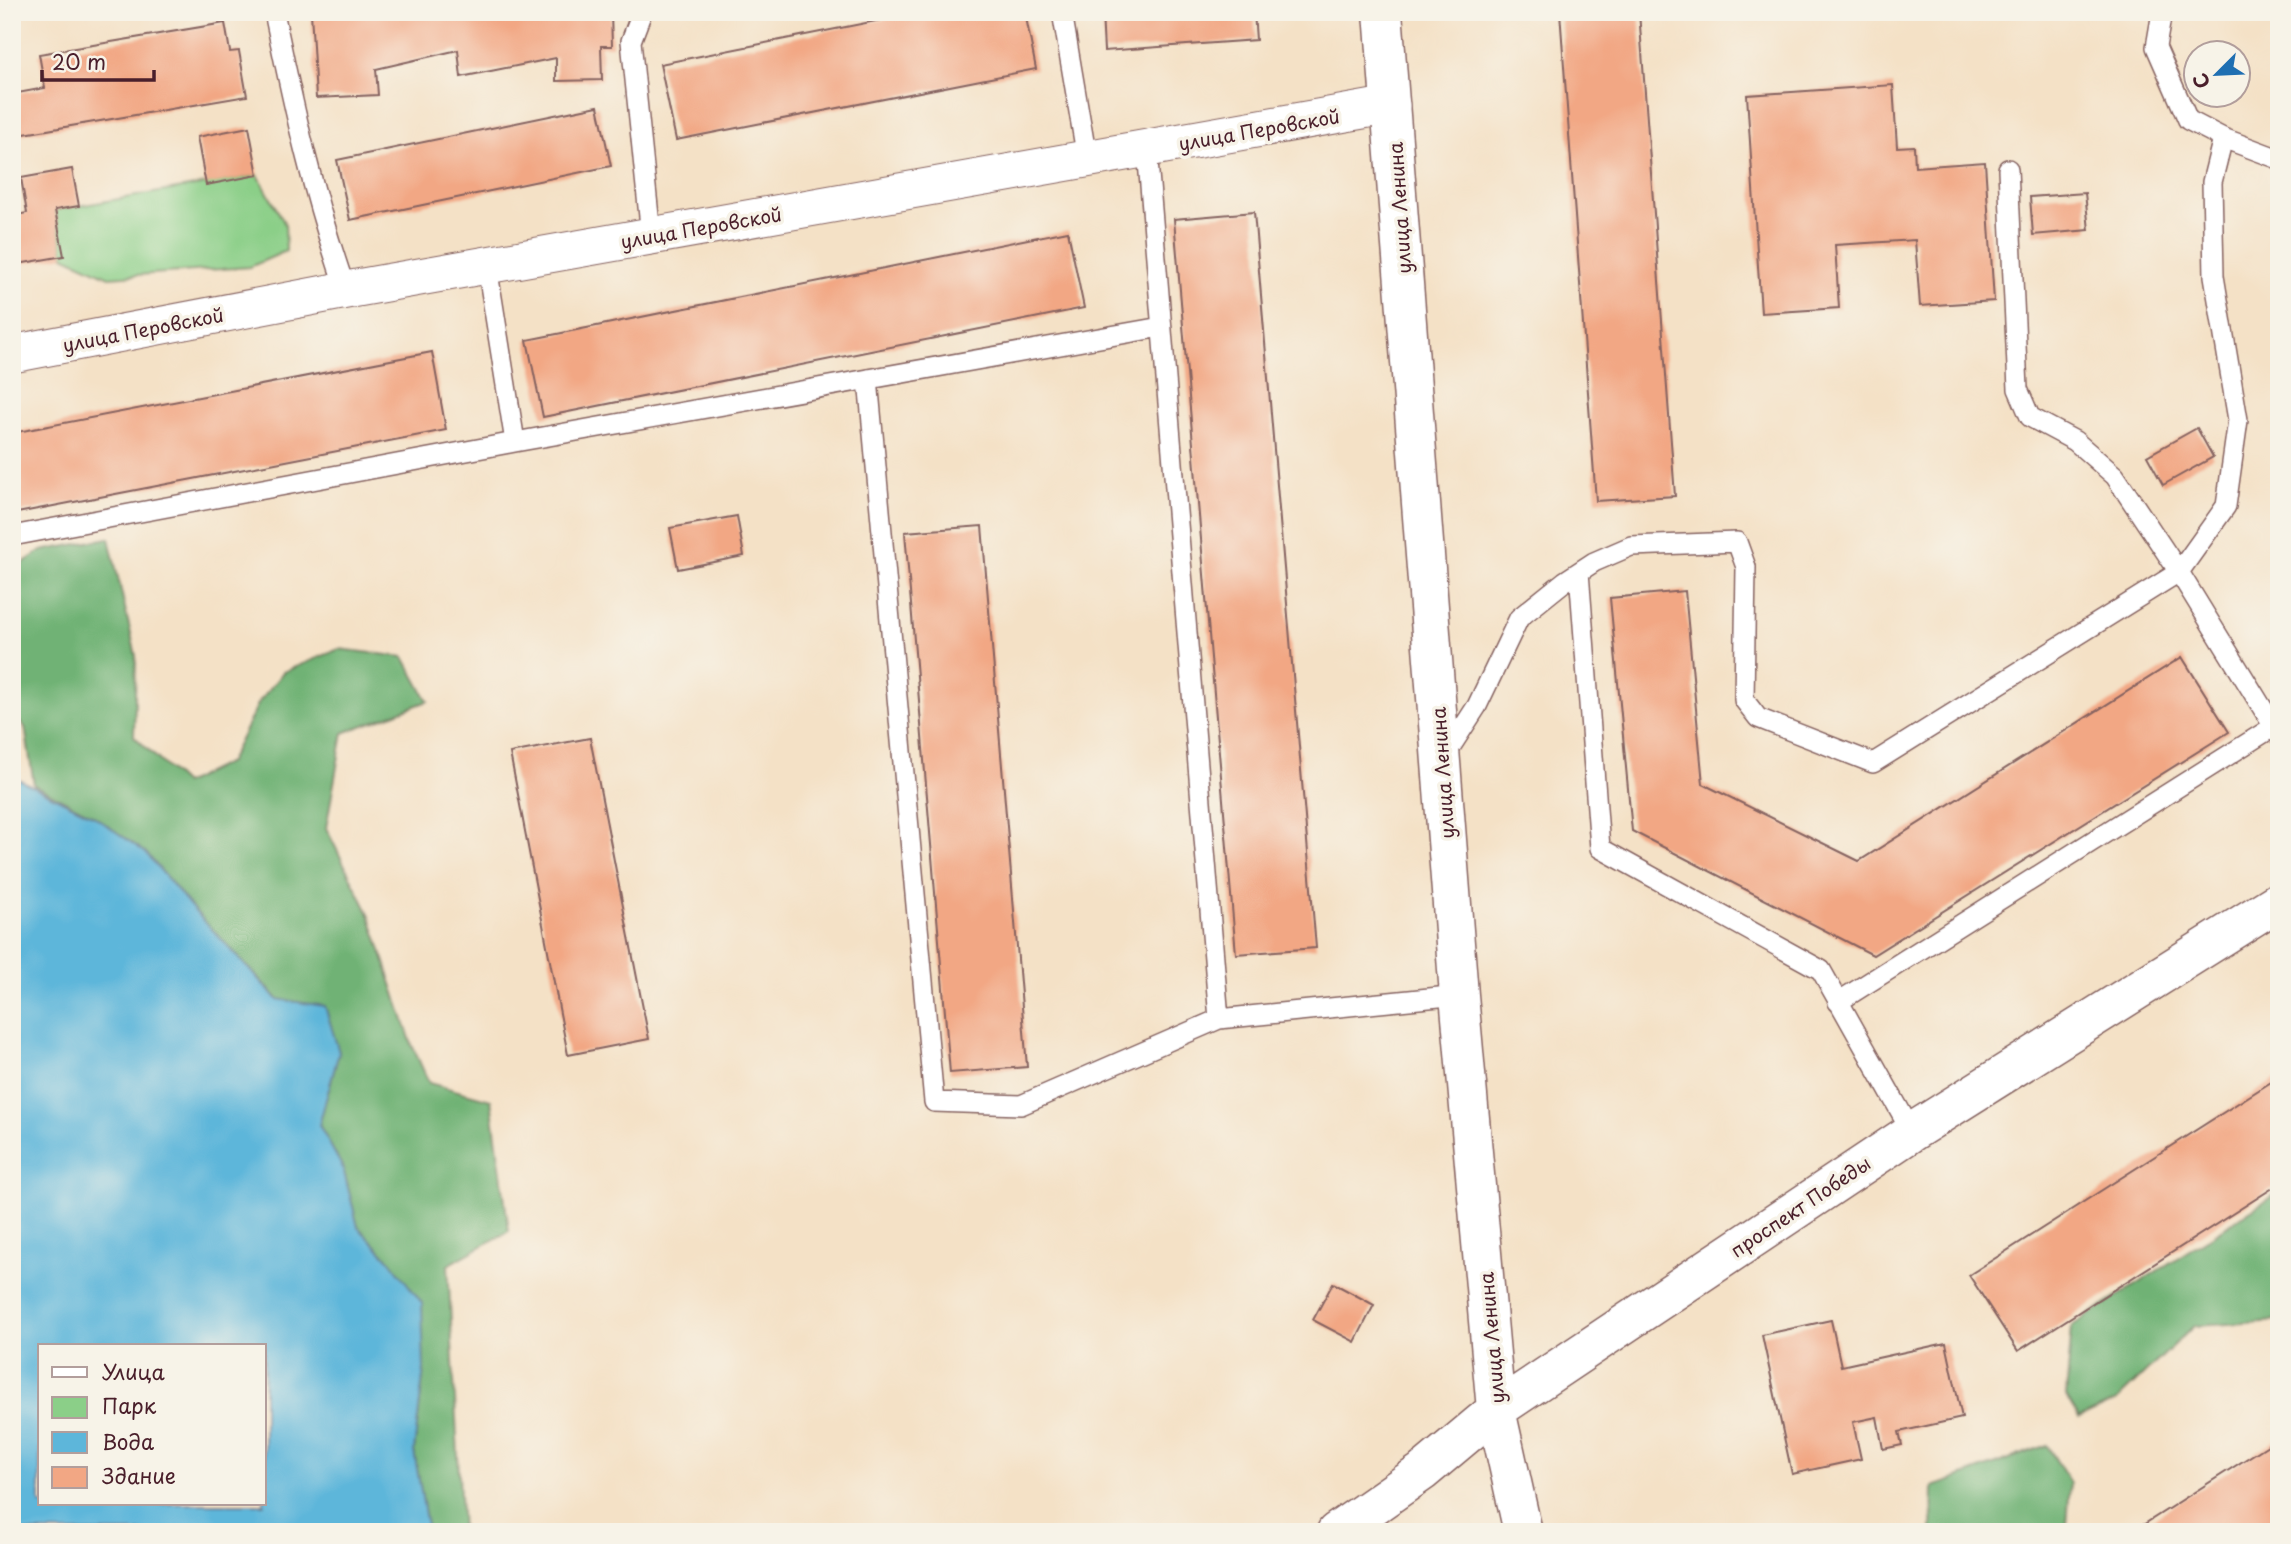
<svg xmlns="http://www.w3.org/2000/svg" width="2291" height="1544" font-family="'Playpen Sans',sans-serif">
<rect width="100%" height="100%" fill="#f7f3e8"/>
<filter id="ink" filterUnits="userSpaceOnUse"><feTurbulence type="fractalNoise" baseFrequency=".0143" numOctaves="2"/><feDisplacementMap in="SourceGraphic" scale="14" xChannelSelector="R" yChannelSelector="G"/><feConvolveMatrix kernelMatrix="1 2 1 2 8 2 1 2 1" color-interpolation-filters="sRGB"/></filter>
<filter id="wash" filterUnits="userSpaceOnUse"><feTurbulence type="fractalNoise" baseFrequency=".00686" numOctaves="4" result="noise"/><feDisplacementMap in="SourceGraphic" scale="28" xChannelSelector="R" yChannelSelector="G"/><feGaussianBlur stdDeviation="1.57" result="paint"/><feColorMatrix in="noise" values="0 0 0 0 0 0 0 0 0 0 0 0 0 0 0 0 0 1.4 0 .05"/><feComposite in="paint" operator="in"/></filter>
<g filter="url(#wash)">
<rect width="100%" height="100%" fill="#f4e1c6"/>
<!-- green -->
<path fill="#8bcf88" stroke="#6a775a" stroke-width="2" d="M 258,175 L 285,224 L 286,251 L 250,267 L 109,277 L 64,256 L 55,210 Z"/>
<!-- forest -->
<path fill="#70b274" stroke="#5d6850" stroke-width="2" d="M 109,538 L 136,656 L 134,736 L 184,784 L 229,762 L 259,702 L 283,672 L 339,649 L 404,657 L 428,701 L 343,733 L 326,828 L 369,914 L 412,1045 L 429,1083 L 491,1100 L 509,1231 L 448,1265 L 462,1532 L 428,1532 L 414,1451 L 424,1369 L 388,1258 L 358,1227 L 343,1168 L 319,1125 L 339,1052 L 278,999 L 192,908 L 146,853 L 94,816 L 34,785 L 25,727 L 12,715 L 12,570 L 41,551 Z
M 2279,1192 L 2279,1321 L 2194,1326 L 2116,1401 L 2079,1418 L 2066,1396 L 2072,1326 Z
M 2047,1445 L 2070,1483 L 2067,1525 L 2059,1532 L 1932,1532 L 1933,1487 Z"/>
<!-- water -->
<path fill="#5db6da" stroke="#546a82" stroke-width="2" fill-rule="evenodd" d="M 12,776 L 94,816 L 146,853 L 192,908 L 277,999 L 325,1006 L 339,1052 L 319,1125 L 343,1168 L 358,1227 L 388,1258 L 422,1303 L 424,1369 L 414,1451 L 428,1532 L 12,1532 ZM 40,1346 L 264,1346 L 264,1504 L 40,1504 Z"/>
<g id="blocks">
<!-- building -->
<path fill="#f2a784" d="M 311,12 L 611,12 L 612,46 L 601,46 L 602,80 L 556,81 L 556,58 L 461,77 L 458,50 L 376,69 L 378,95 L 316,98 Z
M 921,12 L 1025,12 L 1036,69 L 676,140 L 660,64 Z
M 1102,12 L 1254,12 L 1256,40 L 1104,51 Z
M 1560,12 L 1639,12 L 1675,496 L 1596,501 Z
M 225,23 L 230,52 L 239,51 L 247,96 L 12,136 L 12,94 L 45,88 L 39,54 Z
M 1893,85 L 1897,147 L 1914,146 L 1915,167 L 1985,162 L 1994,301 L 1920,306 L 1915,240 L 1835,245 L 1839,308 L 1761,313 L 1747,95 Z
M 598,106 L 611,166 L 350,220 L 337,160 Z
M 249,127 L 258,175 L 206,185 L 197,137 Z
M 72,169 L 79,206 L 55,210 L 64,256 L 12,265 L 12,216 L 27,213 L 21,178 Z
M 2085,193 L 2089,230 L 2033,235 L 2030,197 Z
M 1254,212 L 1316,948 L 1236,954 L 1174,219 Z
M 1068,231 L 1084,308 L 543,417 L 527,340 Z
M 432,352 L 446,430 L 12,514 L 12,433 Z
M 2197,428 L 2213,457 L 2163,485 L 2147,456 Z
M 737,516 L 744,556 L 678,569 L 670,528 Z
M 982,526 L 1027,1067 L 950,1073 L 905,532 Z
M 1685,591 L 1703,784 L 1859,861 L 2182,657 L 2229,732 L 1873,955 L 1632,831 L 1610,598 Z
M 590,738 L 649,1039 L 568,1055 L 510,753 Z
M 2279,1077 L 2279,1184 L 2018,1351 L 1969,1275 Z
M 1333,1283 L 1374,1305 L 1355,1342 L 1313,1320 Z
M 1831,1320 L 1841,1366 L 1946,1343 L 1962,1418 L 1899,1432 L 1902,1445 L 1883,1449 L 1877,1417 L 1853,1422 L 1861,1459 L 1792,1474 L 1762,1335 Z
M 2279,1438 L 2279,1532 L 2132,1532 Z"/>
</g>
</g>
<g filter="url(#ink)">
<use href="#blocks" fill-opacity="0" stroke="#866361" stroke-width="2"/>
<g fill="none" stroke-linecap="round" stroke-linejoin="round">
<!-- service casing -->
<g stroke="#866361" stroke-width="22">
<path id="service" d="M 274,12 C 294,109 313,197 346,290
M 642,12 L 631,41 L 651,236
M 1062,12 L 1087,159
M 2162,12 L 2156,47 L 2188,120 L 2223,138 L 2279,159
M 1147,149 L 1219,1019 L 1459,995
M 2008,169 L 2018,389 L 2030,417 L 2075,441 L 2115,476 L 2179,572 L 2279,735
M 487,266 L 515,442 L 1161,327
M 868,379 L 934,1102 L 1021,1105 L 1219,1019
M 12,536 L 515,442
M 1579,572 L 1600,848 L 1821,970 L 1912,1132
M 1444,757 L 1477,706 L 1519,618 L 1565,581 L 1594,562 L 1631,546 L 1737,542 L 1746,567 L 1744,700 L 1758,718 L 1873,763 L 2179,572 L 2226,506 L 2238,420 L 2214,276 L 2212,182 L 2223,138
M 1838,1002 L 2273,727"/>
</g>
<!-- minor casing -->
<g stroke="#866361" stroke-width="39">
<path id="minor" d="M 12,354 L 346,290 L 1391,105"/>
</g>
<!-- tertiary casing -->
<g stroke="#866361" stroke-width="41">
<path id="tertiary" d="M 1383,12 L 1459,995 L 1496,1410 L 1523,1532
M 1336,1532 L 1422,1472 L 1496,1410 L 1629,1321 L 1912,1132 L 2279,901"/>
</g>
<!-- service -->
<use href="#service" stroke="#fff" stroke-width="19"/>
<!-- minor -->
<use href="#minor" stroke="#fff" stroke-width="37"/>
<!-- tertiary -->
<use href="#tertiary" stroke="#fff" stroke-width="38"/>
</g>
</g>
<g text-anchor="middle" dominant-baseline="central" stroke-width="7" stroke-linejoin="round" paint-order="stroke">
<!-- street labels -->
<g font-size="19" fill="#4a1f2b" stroke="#f7f3e8">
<text transform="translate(1259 129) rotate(-10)">улица Перовской</text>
<text transform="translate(1399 208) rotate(-94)">улица Ленина</text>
<text transform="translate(701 227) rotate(-10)">улица Перовской</text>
<text transform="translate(143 329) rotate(-11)">улица Перовской</text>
<text transform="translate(1442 773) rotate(-94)">улица Ленина</text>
<text transform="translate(1800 1206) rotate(-34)">проспект Победы</text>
<text transform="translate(1491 1338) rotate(-95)">улица Ленина</text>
</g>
</g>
<!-- margin -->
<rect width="2291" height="1544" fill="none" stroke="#f7f3e8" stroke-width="42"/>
<!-- legend -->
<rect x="38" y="1344" width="228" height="161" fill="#f7f3e8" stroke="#b29e9c" stroke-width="2"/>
<rect x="52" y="1367" width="35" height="10" fill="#ffffff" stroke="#b29e9c" stroke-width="2"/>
<text x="102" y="1380" font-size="21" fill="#4a1f2b">Улица</text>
<rect x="52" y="1397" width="35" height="21" fill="#8bcf88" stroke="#b29e9c" stroke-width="2"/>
<text x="102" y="1414" font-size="21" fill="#4a1f2b">Парк</text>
<rect x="52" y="1432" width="35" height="21" fill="#5db6da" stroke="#b29e9c" stroke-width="2"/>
<text x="102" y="1450" font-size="21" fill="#4a1f2b">Вода</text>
<rect x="52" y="1467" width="35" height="21" fill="#f2a784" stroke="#b29e9c" stroke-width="2"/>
<text x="102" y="1484" font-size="21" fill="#4a1f2b">Здание</text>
<!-- north arrow -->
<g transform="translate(2217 74) rotate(246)"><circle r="33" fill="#f7f3e8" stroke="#b29e9c" stroke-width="2"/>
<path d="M0-5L12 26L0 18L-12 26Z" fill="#1f6fb2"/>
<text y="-10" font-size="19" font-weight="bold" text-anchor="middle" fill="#4a1f2b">С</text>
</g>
<!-- scale -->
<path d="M42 70v10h112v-10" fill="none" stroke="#4a1f2b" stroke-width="3.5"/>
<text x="52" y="70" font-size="21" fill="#4a1f2b" stroke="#f7f3e8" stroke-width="5" paint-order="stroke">20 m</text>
</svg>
